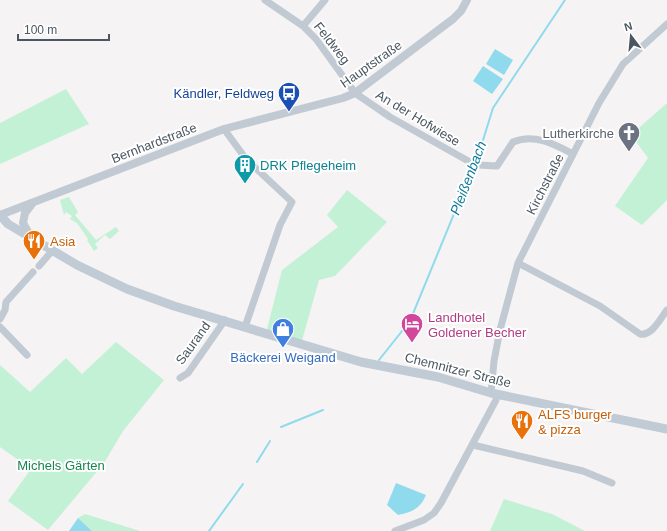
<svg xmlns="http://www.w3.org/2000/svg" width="667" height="531" font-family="Arial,sans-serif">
<rect width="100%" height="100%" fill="#f5f3f3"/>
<!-- green -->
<path fill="#c3f1d5" d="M 66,89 L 89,124 L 0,164 L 0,123 Z
M 667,103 L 667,200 L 642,225 L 615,206 L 648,158 L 631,135 Z
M 347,190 L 387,222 L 335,276 L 319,280 L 301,344 L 266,333 L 282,270 L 338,227 L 327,215 Z
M 69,197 L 78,212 L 75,215 L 96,240 L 116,227 L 119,231 L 110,239 L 105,235 L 95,244 L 98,248 L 94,251 L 87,240 L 88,239 L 77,223 L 70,219 L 72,216 L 66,212 L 64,215 L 60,200 Z
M 116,342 L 164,380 L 123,431 L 104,463 L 48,530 L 8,501 L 31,469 L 0,447 L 0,365 L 30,392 L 66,358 L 82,374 Z
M 504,499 L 552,514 L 585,531 L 490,531 Z
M 85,514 L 140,531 L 92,531 L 78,518 Z"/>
<!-- water -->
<path fill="#90daee" d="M 495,49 L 513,60 L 504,75 L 486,64 Z
M 483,66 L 503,79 L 492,94 L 473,81 Z
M 396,483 L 426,495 C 420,509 412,512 398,515 L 387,505 Z
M 78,518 L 92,531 L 69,531 Z"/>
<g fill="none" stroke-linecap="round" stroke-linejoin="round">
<!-- stream -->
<path stroke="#90daee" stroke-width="2" d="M 379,360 L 410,321 L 479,153 L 493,108 L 565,0
M 281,427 L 323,410
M 257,462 L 270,441
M 209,531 L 243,484"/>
<!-- minor -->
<path stroke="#c1cad2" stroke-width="7" d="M 265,0 L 303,26 L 316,39 L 355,93 L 390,117 L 470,162 L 478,165 L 497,166 L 513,142 C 534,133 554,144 573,154
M 303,26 L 325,0
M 224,129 L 246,159 L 292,202 L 280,225 L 245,327
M 518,263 L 600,306 L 640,334 C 652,336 660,319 667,310
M 39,266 L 52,251
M 0,319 L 5,310 L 6,302 L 33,272
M 0,327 L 27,355
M 180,378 L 188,373 L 225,320
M 491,393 L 494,361 L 500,330 L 518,263 L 599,103 L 623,64 L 667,24
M 473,445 L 583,471 L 612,483
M 395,531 L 424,520 L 434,513 L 441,503 L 496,400 L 497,394"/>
<!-- tertiary -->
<path stroke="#c1cad2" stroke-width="8" d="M 0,215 L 224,129 L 343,98 L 355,93 L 453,19 L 461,11 L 467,0
M 31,237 L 23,223 L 25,213 L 32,204"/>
<!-- secondary -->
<path stroke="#c1cbd6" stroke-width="9" d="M 0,215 L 8,224 L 77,265 L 127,289 L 174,306 L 361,362 L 438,377 L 491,393 L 667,429"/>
</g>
<!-- icons -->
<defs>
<g id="bus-pin" transform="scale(1.15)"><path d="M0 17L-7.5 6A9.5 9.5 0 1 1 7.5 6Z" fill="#1a4fb4" stroke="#fff"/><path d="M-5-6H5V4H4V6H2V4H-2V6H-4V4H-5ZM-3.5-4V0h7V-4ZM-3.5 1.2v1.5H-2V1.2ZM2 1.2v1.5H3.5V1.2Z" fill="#fff"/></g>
<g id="church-pin" transform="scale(1.15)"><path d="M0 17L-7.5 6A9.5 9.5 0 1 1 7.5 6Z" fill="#6b7280" stroke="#fff"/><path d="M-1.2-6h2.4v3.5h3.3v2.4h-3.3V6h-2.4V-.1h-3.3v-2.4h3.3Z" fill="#fff"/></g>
<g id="building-pin" transform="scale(1.15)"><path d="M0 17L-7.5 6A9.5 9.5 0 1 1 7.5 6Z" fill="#0f9aa8" stroke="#fff"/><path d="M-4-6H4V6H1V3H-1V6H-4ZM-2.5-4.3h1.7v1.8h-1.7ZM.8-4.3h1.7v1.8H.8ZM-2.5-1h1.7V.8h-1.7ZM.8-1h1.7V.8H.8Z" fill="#fff"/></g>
<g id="restaurant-pin" transform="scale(1.15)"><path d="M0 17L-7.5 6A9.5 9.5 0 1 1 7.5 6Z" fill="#e8710a" stroke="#fff"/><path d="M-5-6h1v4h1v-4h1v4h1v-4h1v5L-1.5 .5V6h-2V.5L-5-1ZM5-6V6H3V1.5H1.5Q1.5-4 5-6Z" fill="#fff"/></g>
<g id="hotel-pin" transform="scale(1.15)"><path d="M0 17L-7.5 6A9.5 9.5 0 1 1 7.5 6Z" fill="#d1479c" stroke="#fff"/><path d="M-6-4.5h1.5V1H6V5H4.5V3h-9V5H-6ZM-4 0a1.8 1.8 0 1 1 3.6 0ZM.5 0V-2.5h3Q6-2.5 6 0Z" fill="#fff"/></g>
<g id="shop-pin" transform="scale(1.15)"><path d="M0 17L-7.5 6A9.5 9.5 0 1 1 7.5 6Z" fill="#3f7fe0" stroke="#fff"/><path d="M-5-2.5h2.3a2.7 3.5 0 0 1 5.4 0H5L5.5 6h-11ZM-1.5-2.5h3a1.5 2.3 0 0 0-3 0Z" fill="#fff"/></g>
</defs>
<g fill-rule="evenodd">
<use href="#bus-pin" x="289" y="93"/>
<use href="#church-pin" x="629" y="133"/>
<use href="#building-pin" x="245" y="165"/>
<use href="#restaurant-pin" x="34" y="241"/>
<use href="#hotel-pin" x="412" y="324"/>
<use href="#shop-pin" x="283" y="329"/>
<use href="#restaurant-pin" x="522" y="421"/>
</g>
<g text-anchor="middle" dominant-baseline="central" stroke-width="4" stroke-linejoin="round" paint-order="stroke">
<!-- street labels -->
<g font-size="13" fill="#4a5661" stroke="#fff">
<text transform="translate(332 43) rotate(52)">Feldweg</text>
<text transform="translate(371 64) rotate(-35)">Hauptstraße</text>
<text transform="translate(418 118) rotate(31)">An der Hofwiese</text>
<text transform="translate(154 143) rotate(-21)">Bernhardstraße</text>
<text transform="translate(545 184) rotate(-63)">Kirchstraße</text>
<text transform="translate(193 343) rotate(-54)">Saurand</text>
<text transform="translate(458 370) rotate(14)">Chemnitzer Straße</text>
</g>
<!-- transit labels -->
<g font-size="13" fill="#164399" stroke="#fff" text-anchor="end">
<text x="274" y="93">Kändler, Feldweg</text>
</g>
<!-- worship labels -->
<g font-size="13" fill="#5b616d" stroke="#fff" text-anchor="end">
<text x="614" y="133">Lutherkirche</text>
</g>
<!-- culture labels -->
<g font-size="13" fill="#0d838f" stroke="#fff" text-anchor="start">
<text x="260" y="165">DRK Pflegeheim</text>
</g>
<!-- food labels -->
<g font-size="13" fill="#c56008" stroke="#fff" text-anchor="start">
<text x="50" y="241">Asia</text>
<text x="538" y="414">ALFS burger<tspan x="538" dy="15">&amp; pizza</tspan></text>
</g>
<!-- hotel labels -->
<g font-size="13" fill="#b23c85" stroke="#fff" text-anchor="start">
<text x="428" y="317">Landhotel<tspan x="428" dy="15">Goldener Becher</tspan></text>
</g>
<!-- shop labels -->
<g font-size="13" fill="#366cbe" stroke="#fff">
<text x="283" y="357">Bäckerei Weigand</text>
</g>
<!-- park labels -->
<g font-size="13" fill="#17864f" stroke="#fff">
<text x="61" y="465">Michels Gärten</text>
</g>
<!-- water labels -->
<g font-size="14" font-style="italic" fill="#0c7c9b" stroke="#fff">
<text transform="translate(468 178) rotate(-69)">Pleißenbach</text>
</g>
</g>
<!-- north arrow -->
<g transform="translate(631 36) rotate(344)" stroke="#ffffff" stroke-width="3" paint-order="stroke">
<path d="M0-3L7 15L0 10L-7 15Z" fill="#4a5661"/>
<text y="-6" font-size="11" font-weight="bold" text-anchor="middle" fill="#4a5661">N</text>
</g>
<!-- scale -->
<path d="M18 34v6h91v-6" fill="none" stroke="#4a5661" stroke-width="2"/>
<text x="24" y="34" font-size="12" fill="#4a5661" stroke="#ffffff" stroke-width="3" paint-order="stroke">100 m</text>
</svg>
